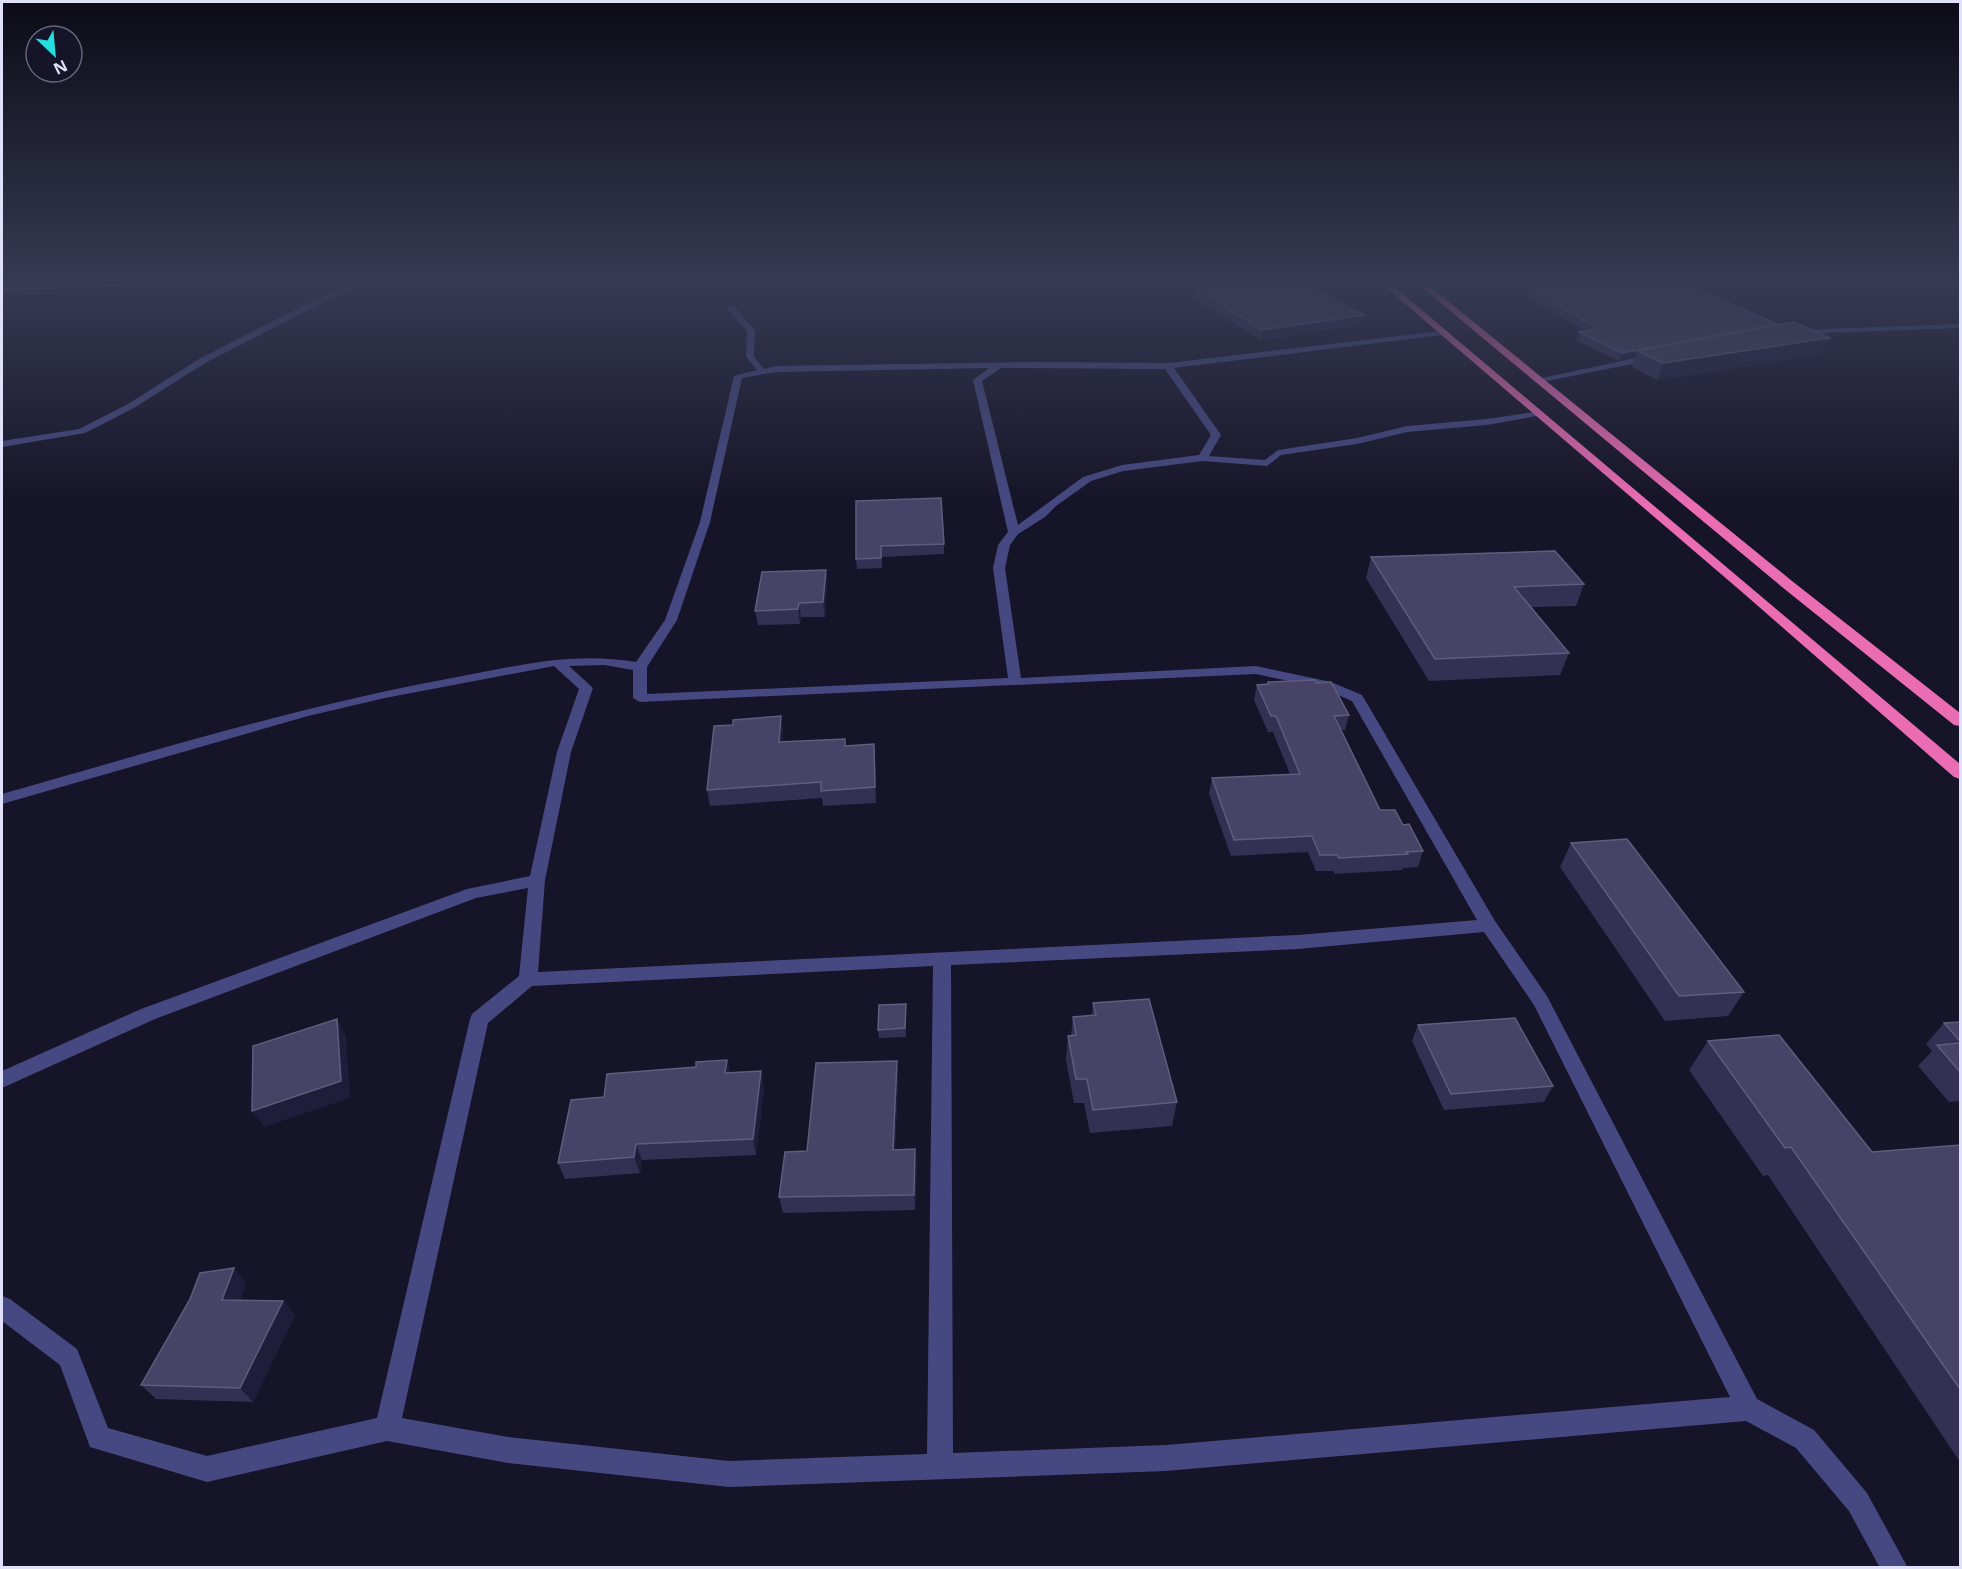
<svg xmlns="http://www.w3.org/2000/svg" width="1962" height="1569" font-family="'Noto Sans',sans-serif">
<rect width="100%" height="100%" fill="#161428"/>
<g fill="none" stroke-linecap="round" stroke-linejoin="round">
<!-- minor -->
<path fill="#464981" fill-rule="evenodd" d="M 353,284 L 364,284 L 332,298 L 205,363 L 134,408 L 85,433 L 2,447 L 2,441 L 79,429 L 128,404 L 199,359 L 326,294 Z
M 728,306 L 734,306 L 755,331 L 754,357 L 764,369 L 776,366 L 1038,362 L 1168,363 L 1442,331 L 1446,333 L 1442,335 L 1174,368 L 1221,435 L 1209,456 L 1265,460 L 1278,450 L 1357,438 L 1407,426 L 1487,419 L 1542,411 L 1542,415 L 1487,425 L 1407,432 L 1357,444 L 1281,455 L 1267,466 L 1203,461 L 1123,471 L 1091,481 L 1056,506 L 1045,517 L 1018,534 L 1010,545 L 1005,568 L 1021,678 L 1256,666 L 1331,682 L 1362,695 L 1495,921 L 1547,996 L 1757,1399 L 1814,1430 L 1867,1493 L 1908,1568 L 1880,1568 L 1849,1511 L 1796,1448 L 1746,1421 L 1166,1471 L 729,1487 L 508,1463 L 387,1441 L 207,1482 L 90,1447 L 60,1365 L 2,1321 L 2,1296 L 10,1299 L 77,1349 L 108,1428 L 207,1456 L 377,1418 L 470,1019 L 472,1014 L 519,976 L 528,888 L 476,898 L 155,1019 L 2,1088 L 2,1071 L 141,1009 L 467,889 L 530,876 L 557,752 L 579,689 L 554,666 L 385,698 L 308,716 L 2,804 L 2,794 C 151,752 299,706 452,678 C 517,666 570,651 636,662 L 665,620 L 700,522 L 734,376 L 757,370 L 746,357 L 747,331 L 728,310 ZM 989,368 L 973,380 L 1008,532 L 998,545 L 993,568 L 1008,678 L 647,694 L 647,667 L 677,620 L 710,522 L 742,378 L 776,372 ZM 1001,368 L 1165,369 L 1211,435 L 1199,455 L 1122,465 L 1083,477 L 1018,525 L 982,381 ZM 604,665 L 633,670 L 633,698 L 640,702 L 1256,674 L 1322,688 L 1352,701 L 1477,920 L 1298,935 L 538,972 L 545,880 L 571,752 L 593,688 L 569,666 ZM 1484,932 L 1534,1005 L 1730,1397 L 1166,1445 L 953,1453 L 951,965 L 1298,949 ZM 933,966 L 927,1454 L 729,1461 L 508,1437 L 402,1418 L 488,1023 L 532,986 Z
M 1960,324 L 1960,328 L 1796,334 L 1792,332 L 1796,330 Z
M 1654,354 L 1657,355 L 1657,359 L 1537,383 L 1533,380 Z"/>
<!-- major -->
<path fill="#b676ec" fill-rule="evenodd" d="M 71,284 L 127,284 L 123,286 L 2,291 L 2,287 Z"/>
<!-- highway -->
<path fill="#ea6cb3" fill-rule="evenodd" d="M 1382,284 L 1391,284 L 1960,764 L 1960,779 L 1954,777 L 1742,592 Z
M 1418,284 L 1427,284 L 1792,581 L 1960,713 L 1960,726 L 1954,725 L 1782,587 Z"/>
</g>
<!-- wall -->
<path fill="#343054" d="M 1196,289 L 1363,325 L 1261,340 L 1195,299 Z
M 1529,290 L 1777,324 L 1776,325 L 1822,354 L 1657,380 L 1632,367 L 1635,358 L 1619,361 L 1576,340 L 1579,332 L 1586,331 L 1527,298 Z
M 856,501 L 944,544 L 944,554 L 882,557 L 882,568 L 857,569 L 856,559 Z
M 1371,557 L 1584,584 L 1576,606 L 1531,607 L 1569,653 L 1560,675 L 1429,681 L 1366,578 Z
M 826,570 L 827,584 L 825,617 L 801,617 L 800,624 L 758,625 L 755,611 Z
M 1268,682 L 1316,683 L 1349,715 L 1345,730 L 1341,730 L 1380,810 L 1403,825 L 1423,851 L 1418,867 L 1403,868 L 1402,870 L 1335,874 L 1333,871 L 1316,871 L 1308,852 L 1231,856 L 1209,794 L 1212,778 L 1290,774 L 1273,732 L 1268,732 L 1254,700 L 1257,685 L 1267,684 Z
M 781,716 L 783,732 L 782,742 L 845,739 L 846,746 L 875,760 L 876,803 L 823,806 L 822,798 L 710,806 L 707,790 Z
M 1571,843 L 1744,992 L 1728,1016 L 1665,1021 L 1560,867 Z
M 1093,1003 L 1177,1102 L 1172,1126 L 1090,1133 L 1084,1103 L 1074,1103 L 1066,1060 L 1068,1036 L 1071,1036 L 1073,1017 L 1092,1015 Z
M 906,1004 L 906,1037 L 879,1038 L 878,1030 Z
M 1960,1022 L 1960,1101 L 1949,1102 L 1918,1066 L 1932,1051 L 1926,1044 L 1944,1023 Z
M 1418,1025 L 1553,1086 L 1544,1102 L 1444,1110 L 1412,1041 Z
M 1708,1041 L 1872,1152 L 1960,1145 L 1960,1462 L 1768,1175 L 1763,1176 L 1689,1070 Z
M 727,1060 L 730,1073 L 761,1071 L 764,1088 L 756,1155 L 642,1160 L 640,1173 L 565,1179 L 558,1163 L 604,1097 Z
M 898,1077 L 895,1150 L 915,1149 L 917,1165 L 915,1210 L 783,1213 L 779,1197 L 807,1151 Z
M 246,1283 L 240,1300 L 283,1301 L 295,1315 L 253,1402 L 156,1399 L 141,1385 Z"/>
<!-- shaded-wall -->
<path fill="#201d3b" d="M 1365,315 L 1363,325 L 1261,340 L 1262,330 Z
M 1777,324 L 1773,332 L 1638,351 L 1635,358 L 1619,361 L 1622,353 Z
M 1830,338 L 1822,354 L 1657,380 L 1663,363 Z
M 826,570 L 827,584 L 825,617 L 823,602 Z
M 799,603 L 801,617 L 800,624 L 798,609 Z
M 781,716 L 783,732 L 782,758 L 779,742 Z
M 874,744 L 875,760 L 876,803 L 875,787 Z
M 337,1019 L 346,1036 L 350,1098 L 264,1127 L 252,1111 Z
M 727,1060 L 731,1077 L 725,1073 Z
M 897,1061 L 898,1077 L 894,1166 L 893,1150 Z
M 761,1071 L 764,1088 L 756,1155 L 753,1139 Z
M 636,1144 L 642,1160 L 640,1173 L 634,1157 Z
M 915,1149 L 917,1165 L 915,1210 L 914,1195 Z
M 234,1268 L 246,1283 L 235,1314 L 222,1300 Z
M 283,1301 L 295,1315 L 253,1402 L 240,1388 Z"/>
<!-- building -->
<path fill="#474366" stroke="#5f5c7d" stroke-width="1.5" d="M 1226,284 L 1304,284 L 1365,315 L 1262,330 L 1196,289 Z
M 1568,284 L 1687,284 L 1777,324 L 1622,353 L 1579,332 L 1600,329 L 1529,290 Z
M 1794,322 L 1830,338 L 1663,363 L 1638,351 Z
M 941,498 L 944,544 L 881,546 L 881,558 L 856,559 L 856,501 Z
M 1555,551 L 1584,584 L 1514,587 L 1569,653 L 1435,659 L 1371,557 Z
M 826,570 L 823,602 L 799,603 L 798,609 L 755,611 L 762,572 Z
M 1315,680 L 1316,683 L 1331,682 L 1349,715 L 1334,716 L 1380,810 L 1395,810 L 1403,825 L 1409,824 L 1423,851 L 1406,852 L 1408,854 L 1339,858 L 1337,855 L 1320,855 L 1312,836 L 1234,840 L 1212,778 L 1300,774 L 1276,716 L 1271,716 L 1257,685 L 1269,684 L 1268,682 Z
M 781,716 L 779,742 L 845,739 L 845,746 L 874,744 L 875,787 L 821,791 L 821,782 L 707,790 L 714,726 L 733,725 L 733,720 Z
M 1627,839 L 1744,992 L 1679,996 L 1571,843 Z
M 1149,999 L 1177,1102 L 1093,1110 L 1087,1079 L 1076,1079 L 1068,1036 L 1076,1035 L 1073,1017 L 1096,1015 L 1093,1003 Z
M 906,1004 L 905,1028 L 878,1030 L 879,1005 Z
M 1515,1018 L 1553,1086 L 1451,1094 L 1418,1025 Z
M 337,1019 L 341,1081 L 252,1111 L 253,1046 Z
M 1960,1022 L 1960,1041 L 1944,1023 Z
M 1779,1035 L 1872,1152 L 1960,1145 L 1960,1389 L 1791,1147 L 1785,1148 L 1708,1041 Z
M 1960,1043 L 1960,1072 L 1937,1045 Z
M 727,1060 L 725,1073 L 761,1071 L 753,1139 L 636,1144 L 634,1157 L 558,1163 L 571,1100 L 604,1097 L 607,1074 L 696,1067 L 696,1062 Z
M 897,1061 L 893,1150 L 915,1149 L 914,1195 L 779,1197 L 785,1152 L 807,1151 L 816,1063 Z
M 234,1268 L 222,1300 L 283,1301 L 240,1388 L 141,1385 L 190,1299 L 200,1273 Z"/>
<!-- sky -->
<linearGradient id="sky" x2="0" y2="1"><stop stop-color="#0c0b16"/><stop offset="0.56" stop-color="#363a53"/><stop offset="1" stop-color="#363a53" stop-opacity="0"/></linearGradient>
<rect width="1962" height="504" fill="url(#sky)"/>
<!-- border -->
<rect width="1962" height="1569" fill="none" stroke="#e1e0fb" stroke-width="6"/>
<!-- north arrow -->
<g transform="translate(54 54) rotate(154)"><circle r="28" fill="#161428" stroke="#67667c" stroke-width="1.5"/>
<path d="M0-4.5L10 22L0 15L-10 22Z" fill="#26dee0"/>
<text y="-9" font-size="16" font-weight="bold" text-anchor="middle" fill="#e1e0fb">N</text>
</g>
</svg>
